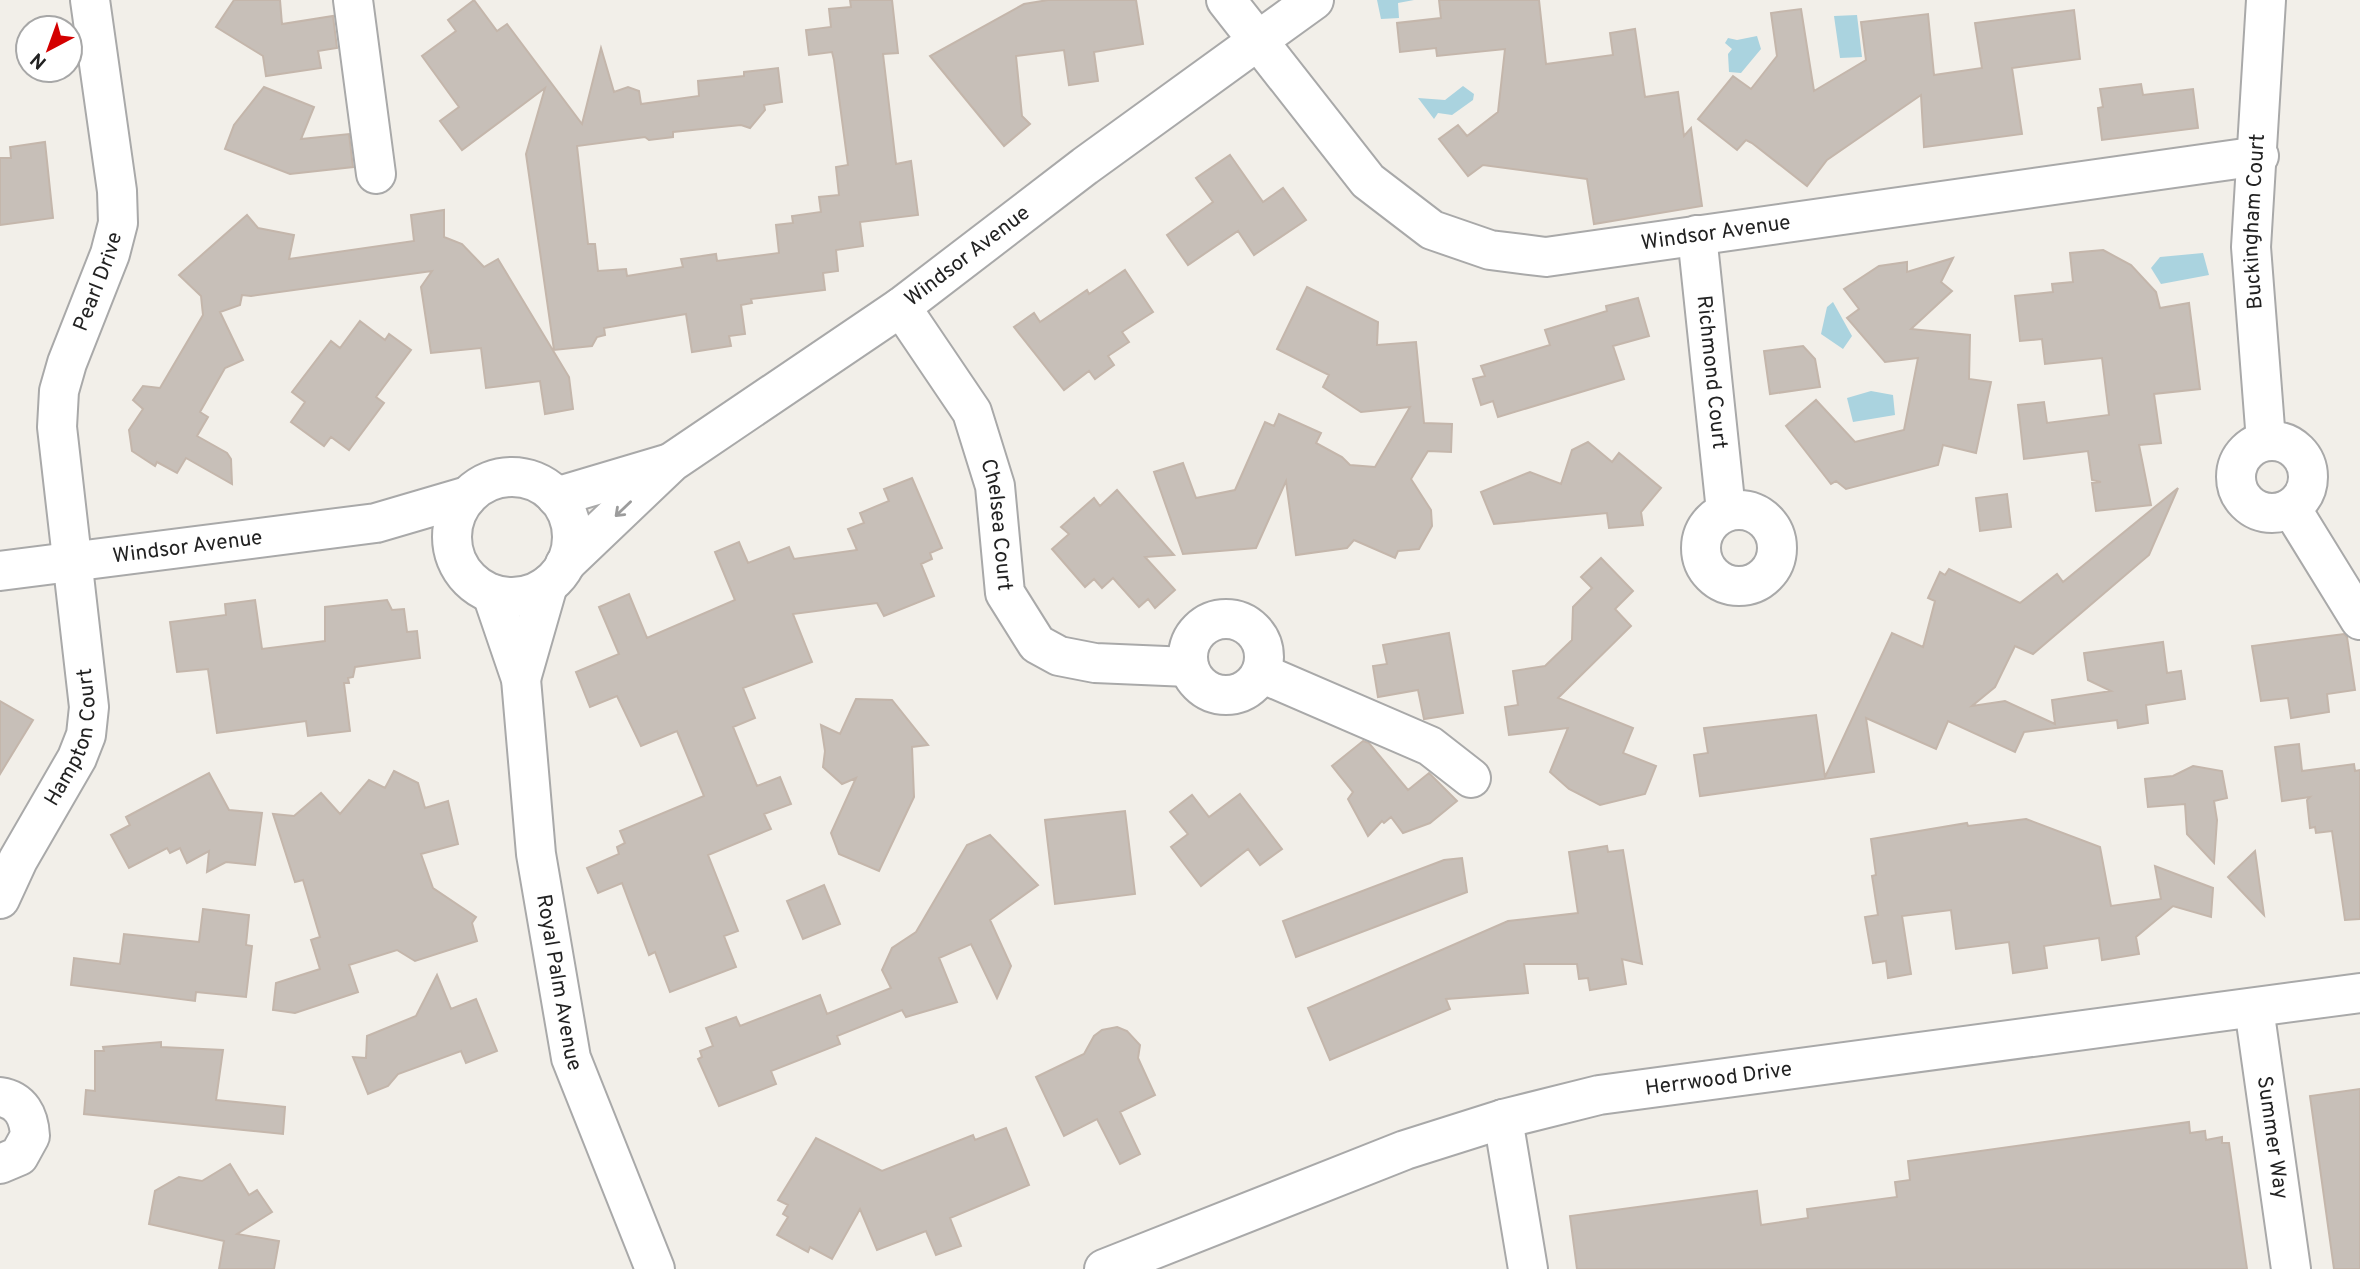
<svg xmlns="http://www.w3.org/2000/svg" width="2360" height="1269" font-family="Overpass,sans-serif">
<rect width="100%" height="100%" fill="#f2efe9"/>
<!-- water -->
<path fill="#aad3df" d="M 1377,0 L 1414,0 L 1398,3 L 1399,18 L 1381,19 Z
M 1857,15 L 1862,57 L 1840,58 L 1834,16 Z
M 1757,36 L 1761,49 L 1741,73 L 1729,72 L 1728,54 L 1732,49 L 1725,43 L 1728,38 L 1737,40 Z
M 1463,86 L 1474,94 L 1473,100 L 1452,115 L 1438,113 L 1434,119 L 1418,98 L 1445,100 Z
M 2203,253 L 2209,275 L 2161,284 L 2151,268 L 2160,257 Z
M 1833,302 L 1852,336 L 1843,349 L 1821,334 L 1827,307 Z
M 1871,391 L 1893,395 L 1895,415 L 1853,422 L 1847,398 Z"/>
<!-- building -->
<path fill="#c7bfb8" stroke="#c4b6ab" stroke-width="2" d="M 234,0 L 280,0 L 282,24 L 333,16 L 337,48 L 318,51 L 321,68 L 266,76 L 263,56 L 216,27 Z
M 474,0 L 497,31 L 507,24 L 582,124 L 601,48 L 614,92 L 628,87 L 639,91 L 641,104 L 699,96 L 698,81 L 744,76 L 744,72 L 778,68 L 782,102 L 764,105 L 765,110 L 750,128 L 741,125 L 673,132 L 673,137 L 649,140 L 645,137 L 577,146 L 588,244 L 595,244 L 598,271 L 626,269 L 627,276 L 683,267 L 681,259 L 716,254 L 717,261 L 779,253 L 776,225 L 793,223 L 792,216 L 821,212 L 819,197 L 839,195 L 836,167 L 848,165 L 834,60 L 832,52 L 809,55 L 806,30 L 831,27 L 829,9 L 851,7 L 850,0 L 892,0 L 898,53 L 883,54 L 896,164 L 911,161 L 918,215 L 860,222 L 863,246 L 836,250 L 838,271 L 823,273 L 825,290 L 751,299 L 752,303 L 741,305 L 745,334 L 729,336 L 731,346 L 692,352 L 686,314 L 604,328 L 605,335 L 597,337 L 592,346 L 554,350 L 526,154 L 545,88 L 462,150 L 440,121 L 459,107 L 422,56 L 456,31 L 448,20 Z
M 1048,0 L 1136,0 L 1143,44 L 1094,52 L 1098,81 L 1069,85 L 1064,50 L 1016,56 L 1022,116 L 1030,124 L 1004,146 L 930,56 L 1024,4 Z
M 1439,0 L 1539,0 L 1546,64 L 1613,55 L 1610,33 L 1635,29 L 1645,97 L 1678,92 L 1684,136 L 1691,128 L 1702,206 L 1594,224 L 1587,179 L 1483,165 L 1468,176 L 1439,139 L 1458,125 L 1467,136 L 1498,112 L 1505,49 L 1437,56 L 1436,48 L 1400,52 L 1397,23 L 1441,18 Z
M 1801,9 L 1814,91 L 1866,60 L 1861,22 L 1928,14 L 1934,75 L 1982,68 L 1975,23 L 2074,10 L 2080,59 L 2012,68 L 2022,134 L 1924,147 L 1921,95 L 1827,160 L 1807,186 L 1752,143 L 1746,140 L 1737,150 L 1698,119 L 1733,76 L 1751,89 L 1777,56 L 1771,13 Z
M 2141,84 L 2143,95 L 2193,89 L 2198,128 L 2102,140 L 2098,108 L 2103,107 L 2100,89 Z
M 264,87 L 314,107 L 301,139 L 349,134 L 353,167 L 290,174 L 225,149 L 234,125 Z
M 45,142 L 53,218 L 0,225 L 0,158 L 11,158 L 10,147 Z
M 1230,155 L 1263,202 L 1283,188 L 1306,220 L 1254,255 L 1238,231 L 1188,265 L 1167,235 L 1213,202 L 1196,178 Z
M 444,210 L 444,237 L 462,244 L 484,267 L 498,259 L 569,377 L 573,409 L 545,414 L 540,381 L 486,388 L 481,348 L 431,353 L 421,287 L 432,271 L 251,296 L 242,295 L 240,305 L 220,312 L 243,360 L 225,368 L 200,412 L 208,417 L 197,436 L 227,453 L 231,459 L 232,484 L 186,458 L 177,473 L 157,462 L 155,466 L 132,451 L 129,430 L 143,409 L 133,400 L 143,386 L 160,388 L 203,315 L 201,296 L 179,275 L 247,215 L 258,228 L 294,235 L 289,259 L 414,241 L 411,215 Z
M 2103,250 L 2131,265 L 2156,292 L 2160,308 L 2189,303 L 2200,389 L 2154,394 L 2161,443 L 2139,445 L 2151,505 L 2096,511 L 2092,483 L 2101,482 L 2092,480 L 2088,451 L 2024,459 L 2018,405 L 2044,402 L 2047,423 L 2109,415 L 2102,358 L 2045,364 L 2042,339 L 2020,341 L 2015,296 L 2053,292 L 2052,284 L 2073,282 L 2070,253 Z
M 1953,258 L 1941,282 L 1952,291 L 1911,329 L 1970,335 L 1969,379 L 1991,382 L 1976,453 L 1943,445 L 1938,465 L 1846,489 L 1836,481 L 1831,484 L 1786,426 L 1816,400 L 1855,442 L 1904,430 L 1918,358 L 1885,362 L 1847,318 L 1859,309 L 1844,289 L 1879,266 L 1907,262 L 1907,272 Z
M 1125,270 L 1153,312 L 1122,332 L 1129,342 L 1108,356 L 1114,365 L 1095,379 L 1089,371 L 1064,390 L 1014,327 L 1034,313 L 1040,322 L 1087,290 L 1089,294 Z
M 1307,287 L 1378,322 L 1377,345 L 1416,342 L 1424,423 L 1452,424 L 1451,452 L 1428,451 L 1411,479 L 1431,510 L 1432,526 L 1419,549 L 1398,551 L 1395,558 L 1354,540 L 1347,548 L 1296,555 L 1286,481 L 1256,548 L 1183,554 L 1154,472 L 1183,463 L 1196,498 L 1235,490 L 1265,422 L 1274,426 L 1279,414 L 1321,433 L 1316,443 L 1342,457 L 1350,465 L 1375,467 L 1410,407 L 1361,412 L 1323,387 L 1329,375 L 1277,349 Z
M 1638,298 L 1649,336 L 1613,346 L 1624,379 L 1498,417 L 1493,401 L 1481,405 L 1473,379 L 1485,376 L 1481,366 L 1550,345 L 1545,330 L 1607,311 L 1606,306 Z
M 360,321 L 385,340 L 389,334 L 411,350 L 376,397 L 384,403 L 349,450 L 331,437 L 324,446 L 291,422 L 305,402 L 292,392 L 331,341 L 340,348 Z
M 1803,346 L 1815,359 L 1820,387 L 1770,394 L 1764,351 Z
M 1588,442 L 1612,462 L 1619,453 L 1661,488 L 1641,512 L 1643,525 L 1609,528 L 1607,513 L 1494,524 L 1481,492 L 1530,472 L 1561,484 L 1572,450 Z
M 912,478 L 942,548 L 930,553 L 932,559 L 921,564 L 934,596 L 884,616 L 877,603 L 793,614 L 812,662 L 743,688 L 755,718 L 733,727 L 757,786 L 780,777 L 791,804 L 764,814 L 771,829 L 708,855 L 738,931 L 724,936 L 736,967 L 670,992 L 655,952 L 649,955 L 622,883 L 598,893 L 587,868 L 619,854 L 617,847 L 625,843 L 620,831 L 704,796 L 677,731 L 641,746 L 617,696 L 590,707 L 576,672 L 619,654 L 599,607 L 629,594 L 647,638 L 735,600 L 715,552 L 739,542 L 748,563 L 789,547 L 794,559 L 857,550 L 848,529 L 864,523 L 860,513 L 889,501 L 884,489 Z
M 2178,488 L 2149,555 L 2033,654 L 2015,646 L 1995,687 L 1972,706 L 2005,701 L 2055,724 L 2052,700 L 2111,691 L 2088,680 L 2084,653 L 2163,642 L 2167,673 L 2181,671 L 2185,699 L 2146,705 L 2148,723 L 2118,728 L 2117,720 L 2024,732 L 2015,752 L 1948,721 L 1936,749 L 1866,718 L 1874,772 L 1700,796 L 1694,755 L 1708,753 L 1704,728 L 1816,715 L 1825,777 L 1892,633 L 1923,647 L 1935,601 L 1928,598 L 1940,572 L 1945,575 L 1949,569 L 2020,603 L 2057,574 L 2063,582 Z
M 1117,490 L 1174,555 L 1145,557 L 1175,590 L 1155,608 L 1148,599 L 1139,607 L 1113,578 L 1102,588 L 1094,579 L 1085,587 L 1052,549 L 1069,534 L 1061,527 L 1094,498 L 1100,506 Z
M 2007,494 L 2011,527 L 1980,531 L 1976,498 Z
M 1601,558 L 1633,591 L 1615,609 L 1631,626 L 1558,698 L 1633,728 L 1623,753 L 1656,766 L 1645,794 L 1600,805 L 1569,789 L 1550,772 L 1568,728 L 1509,735 L 1505,707 L 1518,705 L 1513,671 L 1545,666 L 1572,640 L 1573,607 L 1592,588 L 1581,577 Z
M 255,600 L 262,649 L 325,641 L 325,607 L 387,600 L 392,610 L 404,609 L 407,632 L 417,631 L 420,658 L 355,667 L 353,677 L 348,678 L 349,683 L 344,683 L 350,731 L 308,736 L 306,721 L 217,733 L 208,669 L 177,672 L 170,622 L 226,615 L 225,604 Z
M 1449,633 L 1463,713 L 1424,719 L 1418,690 L 1378,697 L 1373,666 L 1387,664 L 1383,645 Z
M 2344,634 L 2347,637 L 2355,690 L 2327,694 L 2329,712 L 2291,718 L 2288,698 L 2261,701 L 2252,646 Z
M 856,699 L 892,700 L 928,745 L 912,747 L 914,797 L 879,871 L 839,854 L 831,833 L 856,778 L 842,784 L 823,767 L 825,751 L 821,725 L 840,734 Z
M 0,701 L 33,720 L 0,774 Z
M 1363,741 L 1369,743 L 1408,790 L 1429,773 L 1457,801 L 1430,823 L 1403,833 L 1391,817 L 1384,823 L 1382,821 L 1368,836 L 1348,799 L 1353,792 L 1332,766 Z
M 2299,744 L 2302,771 L 2354,764 L 2355,771 L 2360,770 L 2360,919 L 2345,920 L 2332,831 L 2316,833 L 2315,827 L 2310,828 L 2307,800 L 2310,797 L 2282,801 L 2275,747 Z
M 2193,766 L 2222,771 L 2227,798 L 2214,801 L 2217,820 L 2214,863 L 2187,834 L 2185,804 L 2148,807 L 2145,779 L 2173,776 Z
M 394,771 L 418,783 L 425,808 L 448,801 L 458,844 L 421,854 L 433,888 L 476,917 L 472,923 L 477,941 L 415,961 L 397,950 L 349,965 L 358,992 L 295,1013 L 273,1010 L 276,983 L 320,969 L 311,940 L 320,937 L 303,880 L 295,882 L 273,814 L 294,816 L 321,793 L 340,814 L 369,780 L 385,788 Z
M 209,773 L 229,810 L 262,813 L 255,865 L 226,862 L 207,872 L 209,851 L 187,863 L 180,848 L 170,853 L 167,848 L 129,868 L 111,835 L 130,825 L 126,817 Z
M 1240,794 L 1282,849 L 1260,865 L 1248,849 L 1201,886 L 1171,847 L 1188,834 L 1170,812 L 1192,795 L 1209,817 Z
M 1125,811 L 1135,894 L 1055,904 L 1045,820 Z
M 2026,819 L 2100,847 L 2111,906 L 2161,899 L 2155,866 L 2213,888 L 2211,917 L 2173,906 L 2136,937 L 2139,954 L 2102,960 L 2099,938 L 2044,946 L 2047,968 L 2013,973 L 2009,942 L 1956,949 L 1951,910 L 1902,916 L 1911,974 L 1888,978 L 1886,961 L 1873,963 L 1865,917 L 1878,915 L 1872,876 L 1876,875 L 1871,839 L 1967,823 L 1968,826 Z
M 990,835 L 1038,885 L 990,920 L 1011,966 L 997,998 L 971,944 L 939,958 L 957,1002 L 906,1017 L 902,1010 L 837,1036 L 840,1044 L 771,1071 L 776,1084 L 719,1106 L 698,1059 L 702,1057 L 700,1051 L 713,1046 L 706,1028 L 736,1017 L 740,1026 L 820,995 L 827,1014 L 891,988 L 882,970 L 892,948 L 916,932 L 967,845 Z
M 1607,846 L 1608,852 L 1623,850 L 1642,964 L 1622,959 L 1626,984 L 1590,990 L 1588,978 L 1579,979 L 1577,964 L 1524,964 L 1528,993 L 1446,999 L 1450,1009 L 1330,1060 L 1308,1008 L 1508,921 L 1578,913 L 1569,852 Z
M 2255,851 L 2264,915 L 2228,877 Z
M 1462,858 L 1467,892 L 1296,957 L 1283,921 L 1444,860 Z
M 824,885 L 840,924 L 803,939 L 787,901 Z
M 203,909 L 249,915 L 246,945 L 252,946 L 246,997 L 196,992 L 195,1001 L 71,985 L 74,958 L 120,964 L 124,934 L 199,942 Z
M 437,975 L 451,1009 L 476,999 L 497,1051 L 466,1063 L 461,1051 L 398,1074 L 388,1086 L 368,1094 L 353,1057 L 366,1058 L 367,1036 L 416,1016 Z
M 1117,1027 L 1127,1031 L 1140,1045 L 1138,1058 L 1155,1095 L 1120,1112 L 1140,1154 L 1120,1164 L 1097,1119 L 1064,1136 L 1036,1077 L 1084,1054 L 1094,1036 L 1102,1030 Z
M 161,1042 L 161,1047 L 223,1050 L 216,1100 L 285,1107 L 283,1134 L 84,1114 L 86,1090 L 95,1091 L 95,1051 L 104,1051 L 103,1047 Z
M 2360,1089 L 2360,1269 L 2334,1269 L 2310,1096 Z
M 2189,1122 L 2190,1133 L 2205,1131 L 2206,1140 L 2222,1137 L 2222,1143 L 2229,1143 L 2247,1269 L 1577,1269 L 1570,1216 L 1757,1191 L 1761,1225 L 1808,1218 L 1807,1209 L 1897,1197 L 1895,1182 L 1910,1180 L 1908,1161 Z
M 1006,1128 L 1029,1185 L 950,1218 L 961,1246 L 936,1255 L 926,1231 L 877,1250 L 860,1209 L 832,1259 L 810,1247 L 808,1252 L 777,1235 L 788,1217 L 783,1214 L 788,1205 L 778,1200 L 816,1138 L 882,1171 L 973,1135 L 975,1140 Z
M 230,1164 L 249,1195 L 257,1190 L 272,1212 L 237,1234 L 279,1241 L 274,1269 L 219,1269 L 224,1241 L 149,1224 L 155,1191 L 179,1177 L 202,1181 Z"/>
<g fill="none" stroke-linecap="round" stroke-linejoin="round">
<!-- minor casing -->
<g stroke="#a9a9a9" stroke-width="42">
<g id="minor">
<path d="M 353,0 L 376,174"/>
<path id="s1" d="M 1226,0 L 1368,181 L 1432,230 L 1490,250 L 1546,257 L 2259,156"/>
<path id="s2" d="M 1697,235 L 1726,511"/>
<path id="s3" d="M 901,307 L 972,412 L 995,486 L 1005,593 L 1037,644 L 1059,656 L 1095,663 L 1189,667"/>
<circle cx="2272" cy="477" r="36"/>
<path id="s4" d="M 2266,441 L 2251,247 L 2266,0"/>
<circle cx="512" cy="537" r="60"/>
<path d="M 556,497 L 667,464"/>
<path d="M 2291,508 L 2360,620"/>
<circle cx="1739" cy="548" r="38"/>
<path id="s5" d="M 565,564 L 672,462 L 901,307 L 1085,166 L 1314,0"/>
<path id="s6" d="M 0,571 L 376,523 L 468,496"/>
<path id="s7" d="M 492,594 L 521,679 L 536,854 L 571,1058 L 655,1269"/>
<circle cx="1226" cy="657" r="38"/>
<path d="M 1261,673 L 1430,746 L 1471,778"/>
<path d="M 521,679 L 548,585"/>
<path id="s8" d="M 0,899 L 18,860 L 77,758 L 86,735 L 89,707 L 57,427 L 59,391 L 67,363 L 110,254 L 118,223 L 117,191 L 90,0"/>
<path id="s9" d="M 2254,1008 L 2291,1269"/>
<path d="M 0,1097 C 21,1100 29,1116 30,1136 L 19,1156 L 0,1164"/>
<path d="M 1503,1119 L 1528,1269"/>
<path id="s10" d="M 1104,1269 L 1405,1150 L 1503,1119 L 1599,1095 L 2360,993"/>
</g>
</g>
<!-- minor -->
<use href="#minor" stroke="#fff" stroke-width="38"/>
</g>
<!-- one-way arrows -->
<defs><path id="oneway-shaft" d="M-6 0H5M1.5-3L5.5 0L1.5 3" fill="none" stroke-width="1.6" stroke-linecap="round" stroke-linejoin="round" transform="scale(1.75)"/></defs>
<use stroke="#9c9c9c" href="#oneway-shaft" transform="translate(623 509) rotate(136)"/>
<g text-anchor="middle" dominant-baseline="central" stroke-width="5" stroke-linejoin="round" paint-order="stroke">
<!-- street labels -->
<g font-size="21" fill="#222" stroke="#fff">
<text stroke="none"><textPath href="#s4" startOffset="220">Buckingham Court</textPath></text>
<text stroke="none"><textPath href="#s1" startOffset="600">Windsor Avenue</textPath></text>
<text stroke="none"><textPath href="#s5" startOffset="508">Windsor Avenue</textPath></text>
<text stroke="none"><textPath href="#s8" startOffset="648">Pearl Drive</textPath></text>
<text stroke="none"><textPath href="#s2" startOffset="138">Richmond Court</textPath></text>
<text stroke="none"><textPath href="#s3" startOffset="243">Chelsea Court</textPath></text>
<text stroke="none"><textPath href="#s6" startOffset="189">Windsor Avenue</textPath></text>
<text stroke="none"><textPath href="#s8" startOffset="180">Hampton Court</textPath></text>
<text stroke="none"><textPath href="#s7" startOffset="396">Royal Palm Avenue</textPath></text>
<text stroke="none"><textPath href="#s10" startOffset="646">Herrwood Drive</textPath></text>
<text stroke="none"><textPath href="#s9" startOffset="131">Summer Way</textPath></text>
</g>
</g>
<!-- north arrow -->
<g transform="translate(49 49) rotate(221)"><circle r="33" fill="#ffffff" stroke="#a7a7a7" stroke-width="2"/>
<path d="M0-5L12 26L0 18L-12 26Z" fill="#d40000"/>
<text y="-10" font-size="19" font-weight="bold" text-anchor="middle" fill="#222222">N</text>
</g>
</svg>
